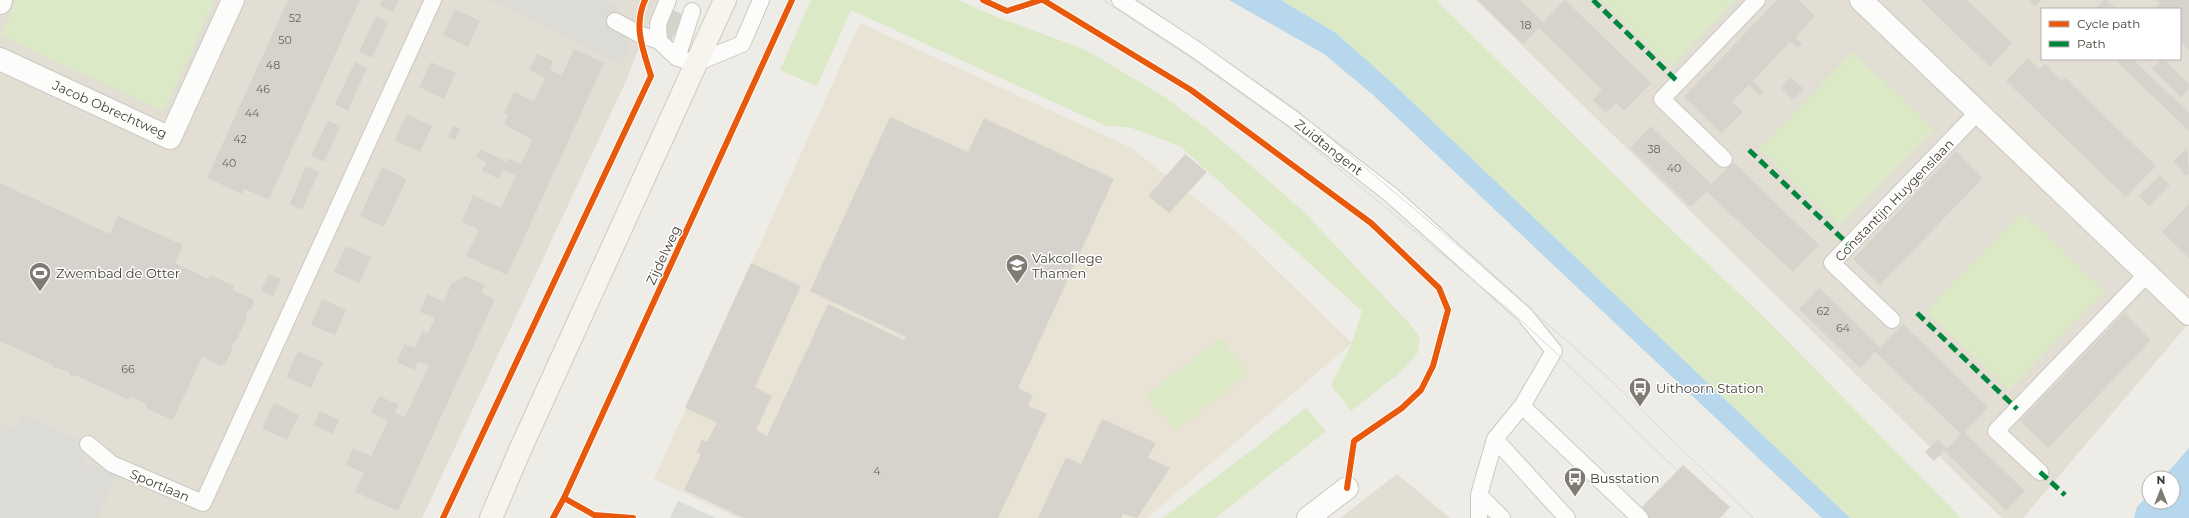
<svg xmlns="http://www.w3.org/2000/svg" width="2189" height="518" font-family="Montserrat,sans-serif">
<rect width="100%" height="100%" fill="#eeece6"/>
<!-- residential -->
<path fill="#e2ded3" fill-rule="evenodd" d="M 0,0 L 658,0 L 626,81 L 422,518 L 0,518 Z
M 1476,0 L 2189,0 L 2189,323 L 2023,518 L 2002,518 ZM 2042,9 L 2180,9 L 2180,59 L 2042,59 Z
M 1397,474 L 1450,518 L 1340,518 Z"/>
<!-- education -->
<path fill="#e9e3d5" d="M 860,23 L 1130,147 L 1232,227 L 1352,343 L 1147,518 L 738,518 L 654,479 Z"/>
<!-- green -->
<path fill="#dbe9c6" d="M 16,0 L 215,0 L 164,111 L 0,36 Z
M 811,0 L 958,0 L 997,17 L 1086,50 L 1163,96 L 1215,135 L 1301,209 L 1410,324 L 1420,338 L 1417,354 L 1396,376 L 1351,411 L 1331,385 L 1352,343 L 1362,311 L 1180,146 L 1129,127 L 1106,126 L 851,10 L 817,86 L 780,70 Z
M 1281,0 L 1436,0 L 1636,196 L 1767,320 L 1961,518 L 1850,518 L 1389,80 L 1336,33 Z
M 1601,0 L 1735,0 L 1671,68 Z
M 1853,52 L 1934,129 L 1840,226 L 1759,149 Z
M 2022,212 L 2105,291 L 2009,390 L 1926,312 Z
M 1221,338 L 1248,374 L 1176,430 L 1145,396 Z
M 1306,408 L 1326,431 L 1215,518 L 1163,518 Z"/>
<!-- parking -->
<path fill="#dddbd6" d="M 488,0 L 605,0 L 617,5 L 629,48 L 621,64 Z
M 22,413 L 89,444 L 82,460 L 117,476 L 98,518 L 0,518 L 0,422 L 14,428 Z
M 678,501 L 716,518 L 670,518 Z"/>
<!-- water -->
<path fill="#b6d7ec" d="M 1229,0 L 1281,0 L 1336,33 L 1389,80 L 1850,518 L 1822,518 L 1372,94 L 1324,54 Z
M 2189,448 L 2189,518 L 2134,518 L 2137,507 L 2149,494 L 2149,502 L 2173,502 L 2173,478 L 2163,478 Z"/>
<!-- building -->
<path fill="#d6d3cd" d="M 288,0 L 360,0 L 269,199 L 244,189 L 242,194 L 207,178 Z
M 383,0 L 399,0 L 393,12 L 380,6 Z
M 1478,0 L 1520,0 L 1543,22 L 1565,0 L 1651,83 L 1624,111 L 1616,103 L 1606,113 L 1593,100 L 1602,90 L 1539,28 L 1523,44 Z
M 1777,0 L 1799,0 L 1815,16 L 1795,38 L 1802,44 L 1798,48 L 1790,42 L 1753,81 L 1764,91 L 1760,96 L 1749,85 L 1732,102 L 1743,112 L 1722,133 L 1684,97 Z
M 1921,0 L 1967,0 L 2012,43 L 1990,67 Z
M 2029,0 L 2041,0 L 2035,6 Z
M 2104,0 L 2106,0 L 2115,7 L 2095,9 Z
M 2157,0 L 2189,0 L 2189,50 L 2180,42 L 2180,9 L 2154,9 L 2160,3 Z
M 668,8 L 682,14 L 684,16 L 671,41 L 664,37 Z
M 455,9 L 480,21 L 468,47 L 443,35 Z
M 376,16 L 388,22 L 372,58 L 359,52 Z
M 574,49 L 604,63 L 507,275 L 466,256 L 479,230 L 462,222 L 473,195 L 501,208 L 516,176 L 503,170 L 499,179 L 482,171 L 486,162 L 476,157 L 480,149 L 507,162 L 508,158 L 521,164 L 532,140 L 504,124 L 508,115 L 504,113 L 506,109 L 514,92 L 534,101 L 545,78 L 529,70 L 537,54 L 553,61 L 550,70 L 562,76 Z
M 2028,58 L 2040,69 L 2045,64 L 2062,81 L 2065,78 L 2156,166 L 2126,197 L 2006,81 Z
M 2114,59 L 2133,59 L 2168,93 L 2189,113 L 2189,131 Z
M 2161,59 L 2164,59 L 2189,84 L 2189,89 L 2181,97 L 2152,69 Z
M 355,62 L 367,68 L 348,111 L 335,104 Z
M 431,62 L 456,73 L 444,99 L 419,87 Z
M 1791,77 L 1804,89 L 1793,100 L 1781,88 Z
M 407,114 L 432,126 L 420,152 L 394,140 Z
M 890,117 L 968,152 L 984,118 L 1114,179 L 1018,388 L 1033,395 L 1028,406 L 1047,414 L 998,518 L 744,518 L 684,490 L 701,454 L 697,452 L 702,440 L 707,442 L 717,422 L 685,408 L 751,263 L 801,286 L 755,387 L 772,396 L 756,430 L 767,436 L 828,304 L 904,340 L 906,337 L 810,291 Z
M 328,121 L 340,126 L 324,162 L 311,156 Z
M 453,126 L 460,129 L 455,140 L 448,137 Z
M 1651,126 L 1711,184 L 1733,162 L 1819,245 L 1793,272 L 1707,192 L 1691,207 L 1630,148 Z
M 2187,147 L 2189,174 L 2187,176 L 2173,162 Z
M 1956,151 L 1983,178 L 1880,285 L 1853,259 Z
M 1185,154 L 1207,172 L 1169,213 L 1148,196 Z
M 306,166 L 319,172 L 302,210 L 290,204 Z
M 382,167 L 407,179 L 384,227 L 360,216 Z
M 2160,175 L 2170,185 L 2149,206 L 2139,196 Z
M 0,183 L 110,234 L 118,216 L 183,245 L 175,263 L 208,279 L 210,275 L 234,286 L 233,290 L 252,299 L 254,303 L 250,310 L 246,311 L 247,317 L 236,341 L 231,344 L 233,348 L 226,363 L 221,366 L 202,357 L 173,420 L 147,409 L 146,404 L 132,397 L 127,399 L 75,375 L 71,376 L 69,372 L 58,368 L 54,369 L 53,365 L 0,341 Z
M 2189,204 L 2189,258 L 2162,232 Z
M 346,246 L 371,257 L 359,283 L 334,272 Z
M 269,274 L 281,279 L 273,297 L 261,290 Z
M 465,276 L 485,285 L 481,293 L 495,299 L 398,511 L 355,492 L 364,473 L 346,465 L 353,448 L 371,456 L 388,421 L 371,413 L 379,396 L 399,405 L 395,413 L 405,417 L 429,366 L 418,361 L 415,370 L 397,362 L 400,353 L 405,344 L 415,348 L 422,331 L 428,333 L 435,318 L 420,312 L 427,294 L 444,302 L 451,284 Z
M 1819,288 L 1880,347 L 1903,324 L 1988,407 L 1964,432 L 2025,491 L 2006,510 L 1944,451 L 1934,461 L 1925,452 L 1938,439 L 1947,448 L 1961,434 L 1875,352 L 1860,368 L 1799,309 Z
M 322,299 L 346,310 L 335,335 L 311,325 Z
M 2124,313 L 2151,340 L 2048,448 L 2020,421 Z
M 298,351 L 323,362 L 311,388 L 286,377 Z
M 274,403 L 299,415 L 287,440 L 262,428 Z
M 320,411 L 339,420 L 333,434 L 313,425 Z
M 1102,419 L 1156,443 L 1148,458 L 1170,468 L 1137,518 L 1123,514 L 1121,518 L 1038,518 L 1066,457 L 1081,464 Z
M 1683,465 L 1730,507 L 1720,518 L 1631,518 Z"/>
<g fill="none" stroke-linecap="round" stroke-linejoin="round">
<!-- lane casing -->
<g stroke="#cac8c2" stroke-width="18">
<path id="lane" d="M 1120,0 L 1195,49 L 1293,119 L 1390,194 L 1524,314 L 1554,351 L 1522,406 L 1495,439 L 1479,495 L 1479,518
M 615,21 L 639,34 L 659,41 L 677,58 L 696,63 L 742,44 L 761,0
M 659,41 L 658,24 L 668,0
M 677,58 L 692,11
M 1724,159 L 1662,99 L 1757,0
M 1892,320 L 1832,263 L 1978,112
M 1522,406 L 1640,518
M 1495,439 L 1567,518
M 88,444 L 112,464 L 203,503 L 433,0
M 2040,472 L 1996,431 L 2147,274
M 1479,495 L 1502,518"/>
</g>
<!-- street casing -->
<g stroke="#cac8c2" stroke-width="24">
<path id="street" d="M 1861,0 L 2189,314
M 0,3 L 1,0
M 0,59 L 170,138 L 233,0
M 1308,518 L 1347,488"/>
</g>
<!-- secondary casing -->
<g stroke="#cfcabe" stroke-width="24">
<path id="secondary" d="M 491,518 L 520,450 L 725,0"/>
</g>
<!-- lane -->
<use href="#lane" stroke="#fcfcfb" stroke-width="16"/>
<!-- street -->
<use href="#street" stroke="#fcfcfb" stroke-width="22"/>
<!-- secondary -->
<use href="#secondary" stroke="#f6f4ed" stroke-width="22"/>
<!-- tram -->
<path stroke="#d8d8d7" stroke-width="1" d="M 1103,0 L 1190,57 L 1287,126 L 1507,308 L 1554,351 L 1726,518
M 1137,0 L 1200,42 L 1298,111 L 1469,255 L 1602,372 L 1753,518"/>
<!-- quiet -->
<path stroke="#00873e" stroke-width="5" stroke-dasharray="10 5" stroke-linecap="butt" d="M 1593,0 L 1678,82
M 1749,150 L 1849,245
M 1917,313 L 2017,409
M 2040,472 L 2065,495"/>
<!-- cycleway casing -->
<g stroke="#fff" stroke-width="8">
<path id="cycleway" d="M 983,0 L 1007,11 L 1041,0
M 1043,0 L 1191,90 L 1371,223 L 1439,288 L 1448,310 L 1433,366 L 1421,390 L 1402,408 L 1354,441 L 1347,488
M 564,498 L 594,515 L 633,518
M 443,518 L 651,76 C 643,50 633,26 645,0
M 553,518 L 564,498 L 792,0"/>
</g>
<!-- cycleway -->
<use href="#cycleway" stroke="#e8590c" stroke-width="6"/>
</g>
<!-- icons -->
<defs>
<g id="university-pin" transform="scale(1.15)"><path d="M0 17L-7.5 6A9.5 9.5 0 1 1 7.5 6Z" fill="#7f7a72" stroke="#fff"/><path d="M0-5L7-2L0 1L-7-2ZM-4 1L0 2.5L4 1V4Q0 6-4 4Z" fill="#fff"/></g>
<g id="stadium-pin" transform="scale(1.15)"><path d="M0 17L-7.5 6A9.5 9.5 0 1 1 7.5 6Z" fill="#7f7a72" stroke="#fff"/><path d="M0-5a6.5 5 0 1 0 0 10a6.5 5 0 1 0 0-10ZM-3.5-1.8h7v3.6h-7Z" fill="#fff"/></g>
<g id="bus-pin" transform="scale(1.15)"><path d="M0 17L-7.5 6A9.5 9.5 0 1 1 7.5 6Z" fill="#7f7a72" stroke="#fff"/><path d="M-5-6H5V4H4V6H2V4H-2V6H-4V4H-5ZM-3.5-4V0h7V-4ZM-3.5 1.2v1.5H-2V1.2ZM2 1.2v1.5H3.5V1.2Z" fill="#fff"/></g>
</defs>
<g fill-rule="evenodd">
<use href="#university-pin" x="1017" y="265"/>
<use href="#stadium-pin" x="40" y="273"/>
<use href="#bus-pin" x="1640" y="388"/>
<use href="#bus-pin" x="1575" y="478"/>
</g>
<g text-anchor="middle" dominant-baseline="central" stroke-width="3" stroke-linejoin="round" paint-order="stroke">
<!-- number labels -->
<g font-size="11" fill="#69645b">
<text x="295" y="18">52</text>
<text x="1526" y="25">18</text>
<text x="285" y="40">50</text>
<text x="273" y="65">48</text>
<text x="263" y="89">46</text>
<text x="252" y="113">44</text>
<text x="240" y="139">42</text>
<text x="1654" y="149">38</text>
<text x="229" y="163">40</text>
<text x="1674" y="168">40</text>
<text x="1823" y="311">62</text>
<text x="1843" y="328">64</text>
<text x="128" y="369">66</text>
<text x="877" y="471">4</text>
</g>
<!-- street labels -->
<g font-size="13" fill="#433d33" stroke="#fff">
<text transform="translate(110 109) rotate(24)">Jacob Obrechtweg</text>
<text transform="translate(1329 147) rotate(38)">Zuidtangent</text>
<text transform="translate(1894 200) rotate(-46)">Constantijn Huygenslaan</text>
<text transform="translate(663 255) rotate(-65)">Zijdelweg</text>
<text transform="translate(160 485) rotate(23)">Sportlaan</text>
</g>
<!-- poi labels -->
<g font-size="13" fill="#433d33" stroke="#fff" text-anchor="start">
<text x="1032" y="258">Vakcollege<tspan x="1032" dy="15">Thamen</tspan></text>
<text x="56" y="273">Zwembad de Otter</text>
<text x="1656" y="388">Uithoorn Station</text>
<text x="1590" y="478">Busstation</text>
</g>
</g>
<!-- legend -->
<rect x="2041" y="8" width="140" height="52" fill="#ffffff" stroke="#b4b1ad"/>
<rect x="2049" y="21" width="20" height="6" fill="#e8590c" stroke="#b4b1ad"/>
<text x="2077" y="28" font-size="12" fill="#433d33">Cycle path</text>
<rect x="2049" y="41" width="20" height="6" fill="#00873e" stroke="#b4b1ad"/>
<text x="2077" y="48" font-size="12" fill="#433d33">Path</text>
<!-- north arrow -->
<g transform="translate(2161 490)"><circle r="19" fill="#ffffff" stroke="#b4b1ad"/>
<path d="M0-3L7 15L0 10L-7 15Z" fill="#7f7a72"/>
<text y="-6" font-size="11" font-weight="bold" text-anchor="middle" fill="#433d33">N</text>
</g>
</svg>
